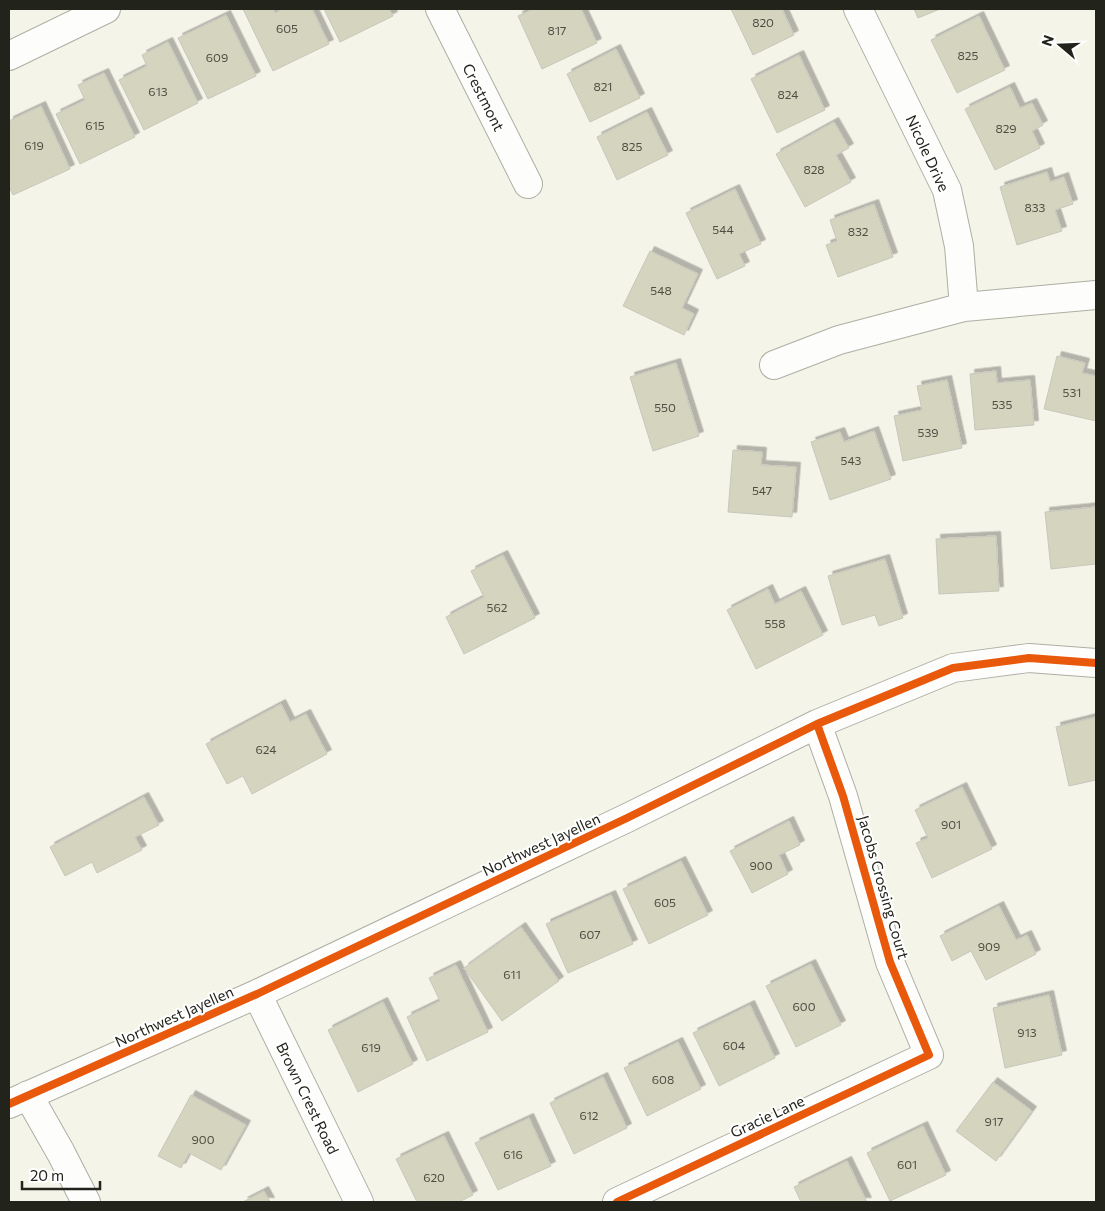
<svg xmlns="http://www.w3.org/2000/svg" width="1105" height="1211" font-family="Commissioner,sans-serif">
<defs>
<filter id="shadow"><feDropShadow dx="4.5" dy="-4.5" stdDeviation="0" flood-color="#0004"/></filter>
</defs>
<rect width="100%" height="100%" fill="#f4f4e8"/>
<!-- building -->
<path fill="#d4d4bf" stroke="#c7c7bd" filter="url(#shadow)" d="M 243,9 L 273,9 L 275,13 L 283,9 L 312,9 L 329,44 L 273,71 Z
M 324,9 L 389,9 L 393,16 L 340,42 Z
M 533,9 L 581,9 L 597,43 L 542,69 L 518,16 Z
M 731,9 L 782,9 L 794,35 L 753,55 Z
M 914,9 L 940,9 L 918,18 Z
M 226,15 L 256,76 L 208,99 L 178,38 Z
M 979,16 L 1005,70 L 957,93 L 931,40 Z
M 168,42 L 198,103 L 144,130 L 119,80 L 147,66 L 142,55 Z
M 616,49 L 640,98 L 590,122 L 567,74 Z
M 799,55 L 825,110 L 777,133 L 751,79 Z
M 104,73 L 135,137 L 80,164 L 56,114 L 85,100 L 78,85 Z
M 1010,87 L 1020,108 L 1032,103 L 1043,125 L 1032,131 L 1040,148 L 995,170 L 965,109 Z
M 41,106 L 70,169 L 13,195 L 9,187 L 9,121 Z
M 647,112 L 668,155 L 617,180 L 597,137 Z
M 834,122 L 849,148 L 836,155 L 851,182 L 805,207 L 776,154 Z
M 1047,172 L 1050,182 L 1064,177 L 1073,204 L 1055,210 L 1062,231 L 1017,245 L 1000,187 Z
M 735,189 L 761,244 L 739,254 L 745,266 L 717,279 L 686,213 Z
M 874,204 L 893,257 L 838,277 L 826,245 L 837,241 L 830,220 Z
M 650,251 L 698,274 L 682,308 L 694,314 L 684,335 L 623,306 Z
M 1057,356 L 1085,363 L 1082,373 L 1096,376 L 1096,421 L 1044,409 Z
M 676,363 L 699,436 L 653,451 L 630,377 Z
M 996,371 L 997,383 L 1030,380 L 1034,425 L 975,430 L 970,374 Z
M 947,380 L 962,448 L 903,461 L 894,416 L 922,410 L 917,386 Z
M 874,431 L 891,479 L 830,500 L 811,442 L 840,432 L 844,442 Z
M 733,450 L 762,452 L 761,465 L 796,467 L 792,517 L 728,512 Z
M 1096,507 L 1096,564 L 1051,569 L 1045,512 Z
M 996,536 L 999,591 L 939,594 L 936,539 Z
M 503,555 L 535,618 L 464,654 L 446,617 L 484,597 L 471,571 Z
M 885,559 L 903,618 L 879,626 L 875,615 L 842,625 L 828,576 Z
M 768,589 L 775,604 L 801,591 L 823,635 L 756,669 L 727,610 Z
M 281,704 L 290,722 L 306,714 L 327,754 L 252,794 L 243,776 L 227,784 L 206,744 Z
M 1096,717 L 1096,780 L 1069,786 L 1056,727 Z
M 962,787 L 992,849 L 932,878 L 916,843 L 928,838 L 915,810 Z
M 144,797 L 159,825 L 135,837 L 142,850 L 97,873 L 92,862 L 65,876 L 50,847 Z
M 789,821 L 800,845 L 779,855 L 788,874 L 752,893 L 730,851 Z
M 681,861 L 708,915 L 649,944 L 623,889 Z
M 611,895 L 633,944 L 568,973 L 546,924 Z
M 999,906 L 1016,940 L 1027,935 L 1036,954 L 986,980 L 971,951 L 952,961 L 940,936 Z
M 521,927 L 559,981 L 502,1021 L 464,968 Z
M 811,964 L 841,1025 L 796,1047 L 766,986 Z
M 456,965 L 488,1032 L 427,1061 L 407,1017 L 440,1001 L 429,978 Z
M 1049,995 L 1062,1055 L 1005,1068 L 993,1008 Z
M 383,1002 L 413,1064 L 358,1092 L 328,1030 Z
M 750,1005 L 775,1058 L 719,1086 L 693,1033 Z
M 678,1042 L 701,1089 L 647,1116 L 624,1068 Z
M 603,1077 L 627,1128 L 574,1154 L 550,1103 Z
M 993,1082 L 1032,1111 L 996,1161 L 956,1131 Z
M 191,1095 L 246,1125 L 221,1170 L 189,1153 L 181,1168 L 158,1156 Z
M 529,1118 L 551,1166 L 498,1190 L 475,1143 Z
M 923,1126 L 946,1175 L 890,1201 L 867,1153 Z
M 444,1136 L 473,1195 L 459,1202 L 417,1202 L 396,1159 Z
M 847,1161 L 867,1202 L 801,1202 L 794,1187 Z
M 264,1191 L 270,1202 L 243,1202 Z"/>
<g fill="none" stroke-linecap="round" stroke-linejoin="round">
<!-- minor casing -->
<g stroke="#aeaea4" stroke-width="30">
<path id="minor" d="M 440,9 L 528,184
M 858,9 L 947,190 L 959,246 L 964,307
M 9,56 L 106,9
M 774,365 L 839,340 L 964,307 L 1096,295
M 257,994 L 359,1202
M 28,1095 L 61,1153 L 86,1202
M 9,1104 L 257,994 L 627,818 L 817,724 L 953,668 L 1029,658 L 1096,663
M 617,1202 L 929,1055 L 890,962 L 843,796 L 817,724"/>
</g>
<!-- minor -->
<use href="#minor" stroke="#fdfdfc" stroke-width="28"/>
<!-- cycleway casing -->
<g stroke="#fff" stroke-width="11">
<path id="cycleway" d="M 9,1104 L 257,994 L 627,818 L 817,724 L 953,668 L 1029,658 L 1096,663
M 617,1202 L 929,1055 L 890,962 L 843,796 L 817,724"/>
</g>
<!-- cycleway -->
<use href="#cycleway" stroke="#e8590c" stroke-width="8"/>
</g>
<g text-anchor="middle" dominant-baseline="central" stroke-width="4" stroke-linejoin="round" paint-order="stroke">
<!-- number labels -->
<g font-size="12" fill="#4e4f43">
<text x="763" y="22">820</text>
<text x="287" y="28">605</text>
<text x="557" y="30">817</text>
<text x="968" y="55">825</text>
<text x="217" y="57">609</text>
<text x="603" y="86">821</text>
<text x="158" y="91">613</text>
<text x="788" y="94">824</text>
<text x="95" y="125">615</text>
<text x="1006" y="128">829</text>
<text x="34" y="145">619</text>
<text x="632" y="146">825</text>
<text x="814" y="169">828</text>
<text x="1035" y="207">833</text>
<text x="723" y="229">544</text>
<text x="858" y="231">832</text>
<text x="661" y="290">548</text>
<text x="1072" y="392">531</text>
<text x="1002" y="404">535</text>
<text x="665" y="407">550</text>
<text x="928" y="432">539</text>
<text x="851" y="460">543</text>
<text x="762" y="490">547</text>
<text x="497" y="607">562</text>
<text x="775" y="623">558</text>
<text x="266" y="749">624</text>
<text x="951" y="824">901</text>
<text x="761" y="865">900</text>
<text x="665" y="902">605</text>
<text x="590" y="934">607</text>
<text x="989" y="946">909</text>
<text x="512" y="974">611</text>
<text x="804" y="1006">600</text>
<text x="1027" y="1032">913</text>
<text x="734" y="1045">604</text>
<text x="371" y="1047">619</text>
<text x="663" y="1079">608</text>
<text x="589" y="1115">612</text>
<text x="994" y="1121">917</text>
<text x="203" y="1139">900</text>
<text x="513" y="1154">616</text>
<text x="907" y="1164">601</text>
<text x="434" y="1177">620</text>
</g>
<!-- street labels -->
<g font-size="15" fill="#22231a" stroke="#fff">
<text transform="translate(484 97) rotate(63)">Crestmont</text>
<text transform="translate(928 153) rotate(65)">Nicole Drive</text>
<text transform="translate(541 844) rotate(-25)">Northwest Jayellen</text>
<text transform="translate(884 887) rotate(74)">Jacobs Crossing Court</text>
<text transform="translate(174 1016) rotate(-24)">Northwest Jayellen</text>
<text transform="translate(308 1098) rotate(64)">Brown Crest Road</text>
<text transform="translate(767 1116) rotate(-25)">Gracie Lane</text>
</g>
</g>
<!-- border -->
<rect width="1105" height="1211" fill="none" stroke="#22231a" stroke-width="20"/>
<!-- north arrow -->
<g transform="translate(1060 45) rotate(289)" stroke="#ffffff" stroke-width="4" paint-order="stroke">
<path d="M0-4L9 19L0 12L-9 19Z" fill="#22231a"/>
<text y="-8" font-size="14" font-weight="bold" text-anchor="middle" fill="#22231a">N</text>
</g>
<!-- scale -->
<path d="M22 1181v8h78v-8" fill="none" stroke="#22231a" stroke-width="2.5"/>
<text x="30" y="1181" font-size="15" fill="#22231a" stroke="#ffffff" stroke-width="4" paint-order="stroke">20 m</text>
</svg>
